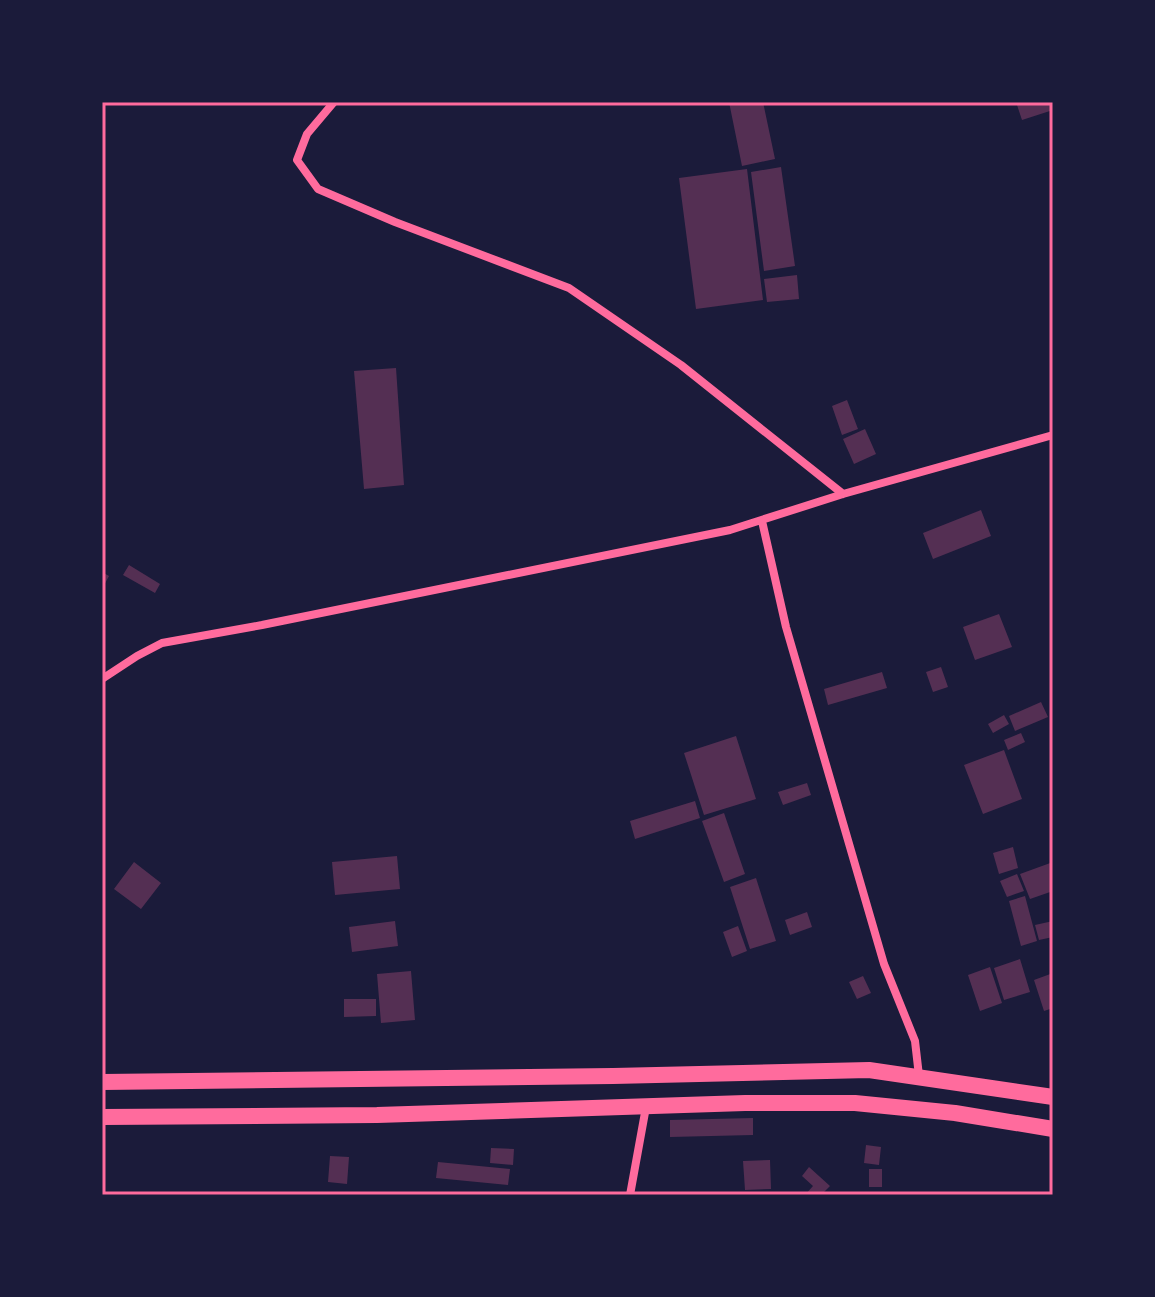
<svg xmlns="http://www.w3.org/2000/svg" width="1155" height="1297" font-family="Manrope,sans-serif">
<rect width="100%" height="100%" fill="#1b1b3a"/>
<!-- building -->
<path fill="#542f53" d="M 729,102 L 763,102 L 775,159 L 742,166 Z
M 1026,102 L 1053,102 L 1053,110 L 1022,120 L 1017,105 Z
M 781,167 L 795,266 L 764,271 L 751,172 Z
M 747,169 L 763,300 L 696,309 L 679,178 Z
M 797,275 L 799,299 L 767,302 L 764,279 Z
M 396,368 L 404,485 L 364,489 L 354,371 Z
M 847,400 L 858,429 L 842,435 L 832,406 Z
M 865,429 L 876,454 L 854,464 L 843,439 Z
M 981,510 L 991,536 L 933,559 L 923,533 Z
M 129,565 L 160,584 L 155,593 L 123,575 Z
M 102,572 L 109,576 L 102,589 Z
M 999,614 L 1012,647 L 975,660 L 963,627 Z
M 941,667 L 948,687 L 933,692 L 926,672 Z
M 882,672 L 887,688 L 828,705 L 824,689 Z
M 1041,702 L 1048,717 L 1015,731 L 1009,716 Z
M 1004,715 L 1009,724 L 993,733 L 988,724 Z
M 1021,733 L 1025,742 L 1008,750 L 1004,740 Z
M 736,736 L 756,799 L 704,815 L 684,753 Z
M 1004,750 L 1022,799 L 983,814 L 964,765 Z
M 807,783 L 811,795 L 783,805 L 778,792 Z
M 695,801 L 700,818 L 635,839 L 630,821 Z
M 724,813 L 745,874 L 724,882 L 702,821 Z
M 1013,847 L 1018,868 L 999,874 L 993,853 Z
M 397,856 L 400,889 L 335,895 L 332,862 Z
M 134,862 L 161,883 L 141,909 L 114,889 Z
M 1053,862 L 1053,891 L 1030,899 L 1020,874 Z
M 1017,874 L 1024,891 L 1007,897 L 1000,881 Z
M 756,878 L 776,941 L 750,949 L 730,887 Z
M 1025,896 L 1037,941 L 1021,946 L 1009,901 Z
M 807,912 L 812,927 L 790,935 L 785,920 Z
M 395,921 L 398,946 L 352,952 L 349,927 Z
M 1053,921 L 1053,937 L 1039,940 L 1035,925 Z
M 738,926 L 747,951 L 732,957 L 723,932 Z
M 1020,959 L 1030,992 L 1004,1000 L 994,968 Z
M 990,967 L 1002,1003 L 980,1011 L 968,975 Z
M 411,971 L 415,1020 L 381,1023 L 377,974 Z
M 1053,973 L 1053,1008 L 1044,1011 L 1034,980 Z
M 863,976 L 871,993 L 857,999 L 849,982 Z
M 344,999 L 376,999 L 376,1016 L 344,1017 Z
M 753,1118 L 753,1135 L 670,1137 L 670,1120 Z
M 866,1145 L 881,1147 L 879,1165 L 864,1163 Z
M 491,1148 L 514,1149 L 513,1165 L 490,1163 Z
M 330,1156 L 349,1157 L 347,1184 L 328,1182 Z
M 770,1160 L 771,1189 L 745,1190 L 743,1161 Z
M 438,1162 L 510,1169 L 508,1185 L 436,1178 Z
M 809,1167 L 830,1186 L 821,1195 L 805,1195 L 813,1186 L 802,1176 Z
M 869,1169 L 882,1169 L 882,1187 L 869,1187 Z"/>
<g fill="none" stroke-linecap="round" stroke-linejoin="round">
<!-- minor -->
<path stroke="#ff6b9d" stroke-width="8" d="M 334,102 L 307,134 L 297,160 L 318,189 L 395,222 L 569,288 L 681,365 L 843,494
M 762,521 L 786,627 L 884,964 L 915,1041 L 919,1076
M 102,679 L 137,656 L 162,643 L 262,625 L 730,530 L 843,494 L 1053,435
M 630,1195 L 646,1107"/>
<!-- primary -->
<path stroke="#ff6b9d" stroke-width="16" d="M 102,1082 L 613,1076 L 869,1070 L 1053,1097
M 102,1117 L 377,1115 L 745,1103 L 855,1103 L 955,1113 L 1053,1129"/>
</g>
<!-- border -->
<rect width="1155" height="1297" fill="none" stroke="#1b1b3a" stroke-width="208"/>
<rect x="104" y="104" width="947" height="1089" fill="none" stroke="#ff6b9d" stroke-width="3"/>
</svg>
